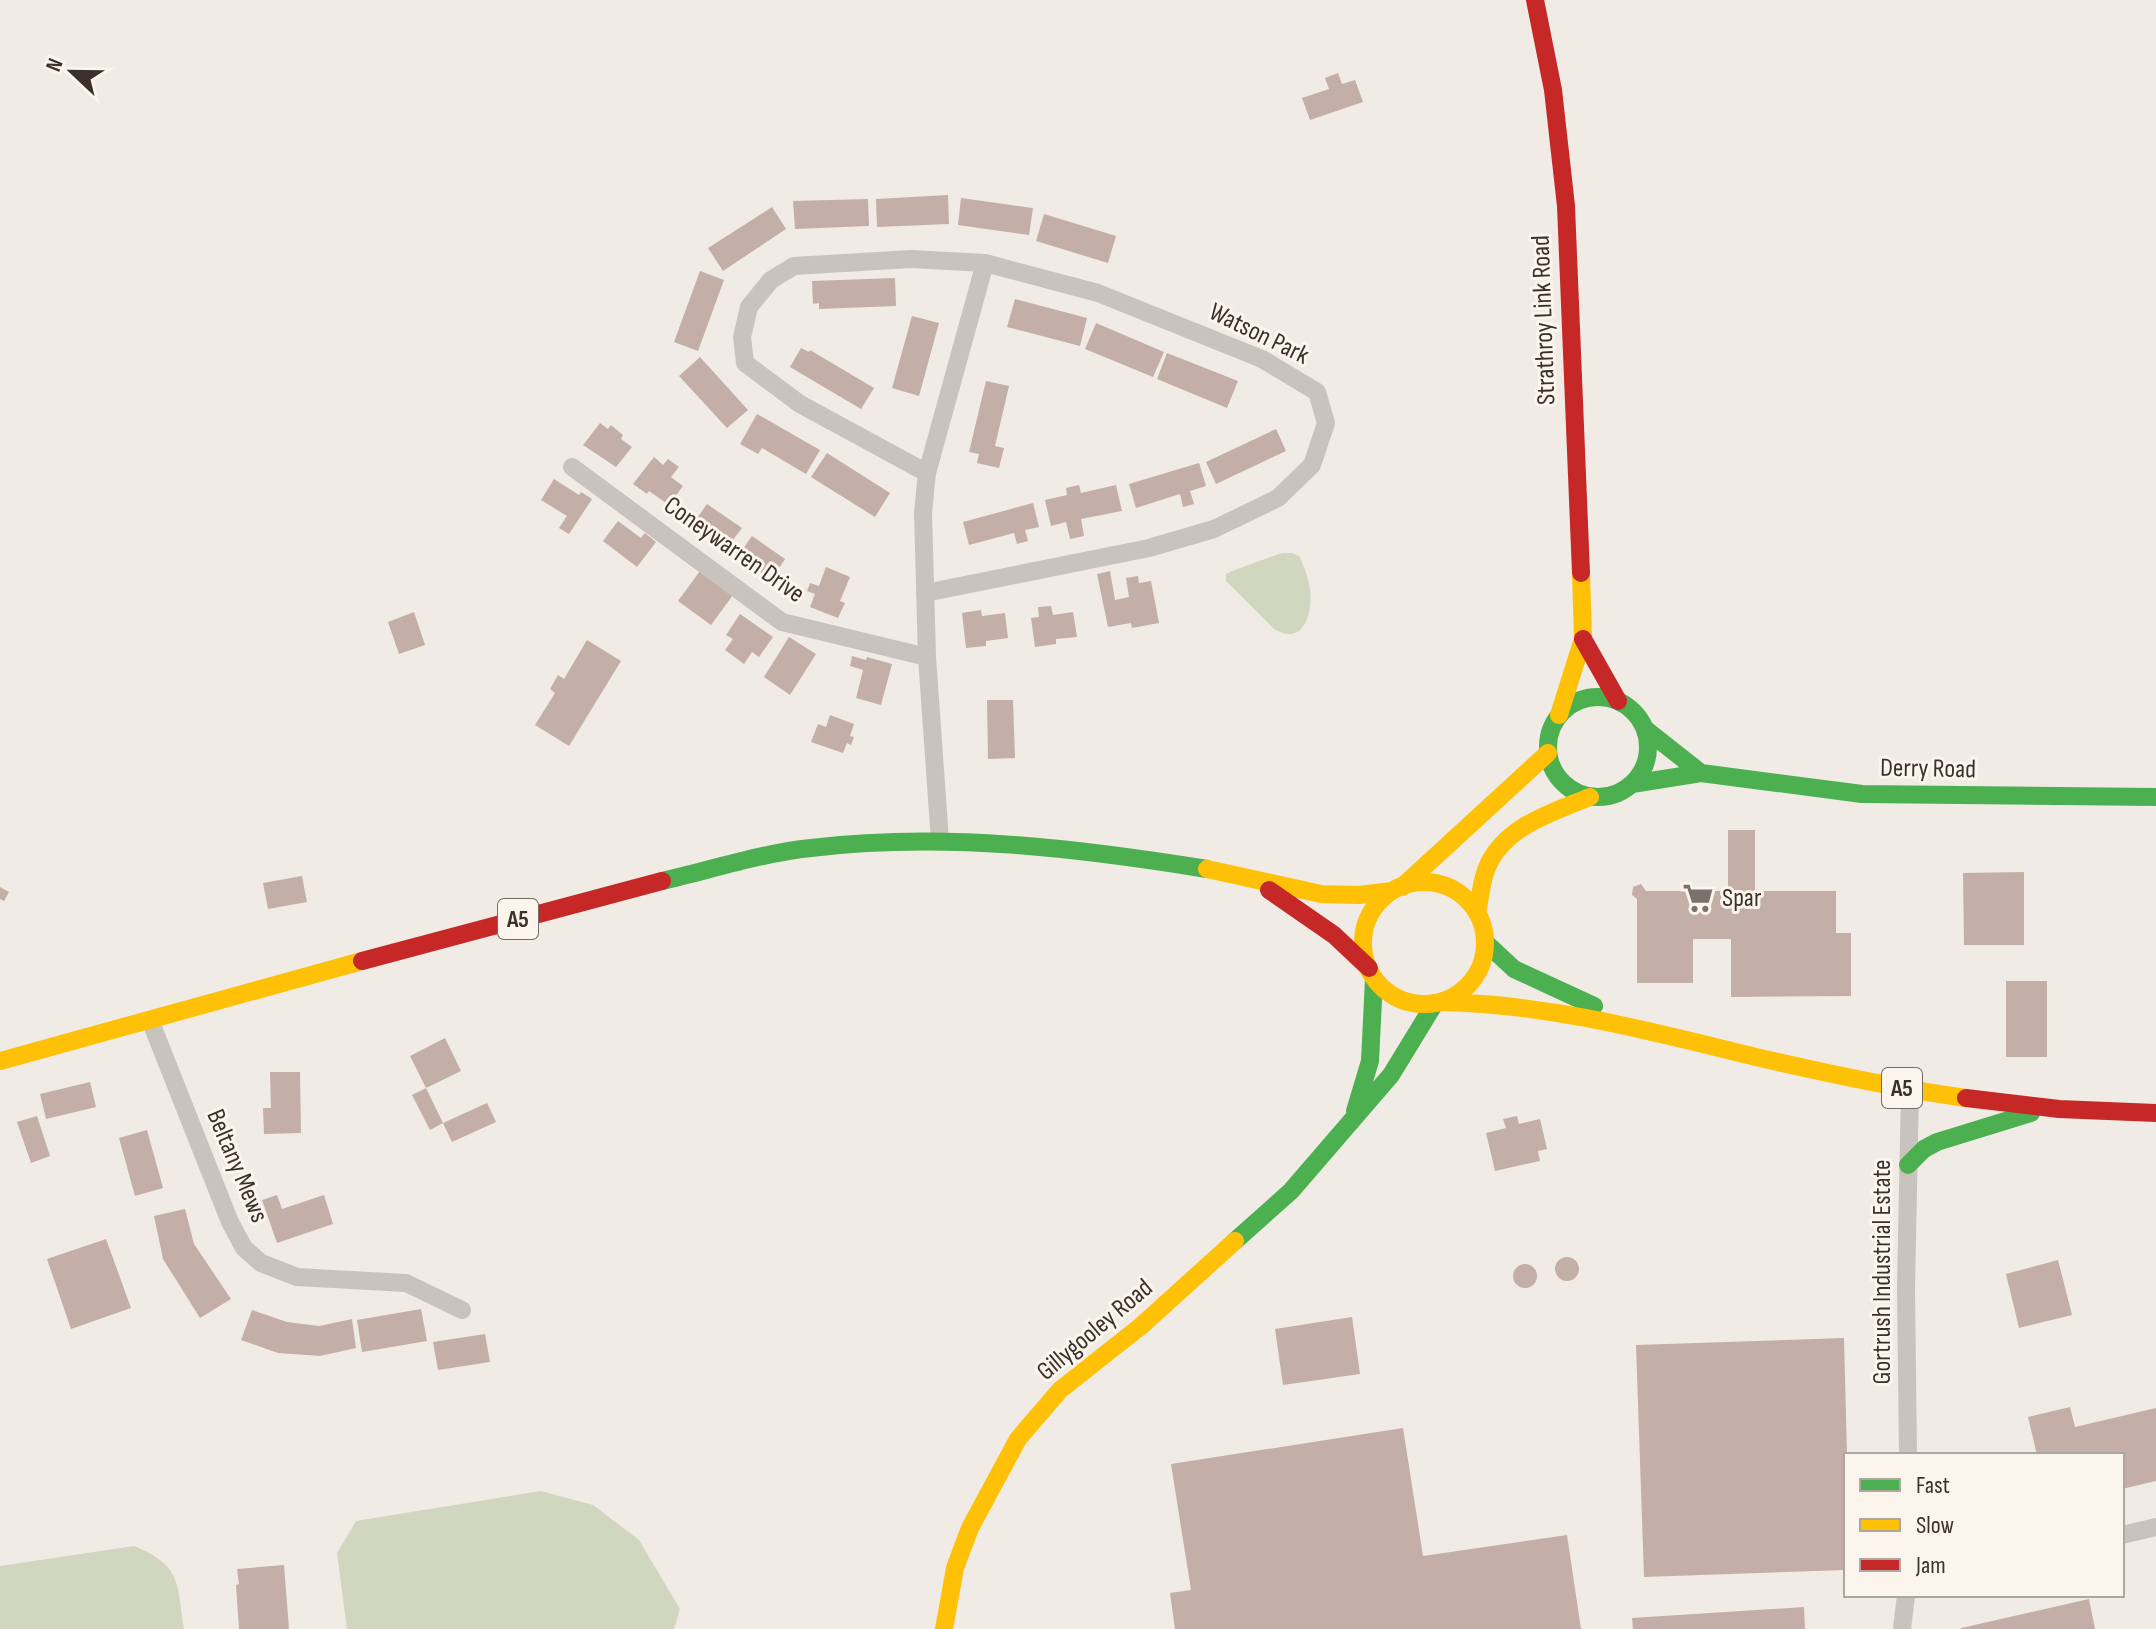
<svg xmlns="http://www.w3.org/2000/svg" width="2156" height="1629" font-family="'Sofia Sans Condensed',sans-serif">
<rect width="100%" height="100%" fill="#f0ebe5"/>
<!-- green -->
<path fill="#d1d6bf" d="M 1282,553 L 1293,553 L 1300,557 C 1304,567 1308,577 1310,589 C 1313,613 1304,647 1274,629 L 1226,581 L 1226,574 L 1232,571 Z
M 541,1491 L 593,1505 L 639,1540 L 680,1609 L 674,1629 L 347,1629 L 337,1553 L 356,1521 Z
M 134,1546 C 182,1566 177,1583 184,1629 L 0,1629 L 0,1566 Z"/>
<!-- building -->
<path fill="#c3afa7" d="M 1338,73 L 1342,84 L 1355,80 L 1363,102 L 1310,120 L 1302,98 L 1329,89 L 1325,78 Z
M 948,195 L 949,224 L 877,227 L 876,199 Z
M 961,198 L 1033,208 L 1029,235 L 958,225 Z
M 868,199 L 869,226 L 795,229 L 793,201 Z
M 772,207 L 786,229 L 723,271 L 708,248 Z
M 1044,214 L 1116,236 L 1108,263 L 1036,241 Z
M 700,271 L 724,280 L 698,351 L 674,342 Z
M 895,278 L 896,306 L 819,309 L 819,303 L 813,304 L 812,281 Z
M 1015,299 L 1087,318 L 1080,346 L 1007,327 Z
M 912,316 L 939,323 L 919,396 L 892,388 Z
M 1096,323 L 1164,352 L 1153,377 L 1085,349 Z
M 801,348 L 809,352 L 810,350 L 874,388 L 861,409 L 790,367 Z
M 1167,353 L 1238,381 L 1227,408 L 1157,379 Z
M 700,357 L 748,410 L 727,428 L 679,376 Z
M 986,381 L 1009,386 L 995,446 L 1004,448 L 999,468 L 977,463 L 979,454 L 969,452 Z
M 757,414 L 820,450 L 806,474 L 762,448 L 758,454 L 740,444 Z
M 600,423 L 608,429 L 611,425 L 623,435 L 621,439 L 632,447 L 616,467 L 583,445 Z
M 1276,429 L 1286,451 L 1216,484 L 1206,462 Z
M 827,453 L 890,493 L 875,517 L 811,477 Z
M 654,457 L 663,465 L 668,459 L 679,467 L 671,477 L 683,486 L 669,505 L 649,491 L 647,494 L 633,484 Z
M 1199,463 L 1206,486 L 1190,491 L 1194,504 L 1183,507 L 1180,494 L 1136,508 L 1129,484 Z
M 554,479 L 579,495 L 581,492 L 592,499 L 569,534 L 559,528 L 567,516 L 541,500 Z
M 1079,485 L 1081,493 L 1116,485 L 1122,511 L 1081,519 L 1084,536 L 1070,539 L 1066,522 L 1051,526 L 1045,500 L 1067,495 L 1066,488 Z
M 1033,503 L 1039,527 L 1025,530 L 1028,541 L 1017,544 L 1014,533 L 969,545 L 963,522 Z
M 707,504 L 742,528 L 726,549 L 705,534 L 703,537 L 690,528 Z
M 618,521 L 641,538 L 645,533 L 656,542 L 637,567 L 603,541 Z
M 752,536 L 785,559 L 771,580 L 751,565 L 748,570 L 735,560 Z
M 826,567 L 850,577 L 840,601 L 845,603 L 838,618 L 810,607 L 815,594 L 807,591 L 810,583 L 819,586 Z
M 700,571 L 733,595 L 711,625 L 678,601 Z
M 1110,571 L 1115,600 L 1129,597 L 1126,578 L 1138,576 L 1139,583 L 1151,581 L 1159,623 L 1132,628 L 1131,623 L 1108,627 L 1097,574 Z
M 1051,606 L 1053,615 L 1073,612 L 1077,637 L 1056,639 L 1056,644 L 1035,647 L 1031,618 L 1039,617 L 1038,607 Z
M 981,610 L 982,616 L 1005,613 L 1008,638 L 986,641 L 986,646 L 966,648 L 962,613 Z
M 414,612 L 425,645 L 399,654 L 388,622 Z
M 740,614 L 773,637 L 759,657 L 752,652 L 744,664 L 725,650 L 733,639 L 726,635 Z
M 789,637 L 816,654 L 790,695 L 764,677 Z
M 587,640 L 621,661 L 569,746 L 535,725 L 555,693 L 550,689 L 558,675 L 564,679 Z
M 852,656 L 866,660 L 867,657 L 892,664 L 881,705 L 856,698 L 863,670 L 850,666 Z
M 987,700 L 1013,700 L 1015,758 L 988,759 Z
M 830,715 L 854,724 L 850,736 L 854,737 L 851,745 L 847,743 L 843,753 L 811,742 L 818,724 L 826,727 Z
M 1728,830 L 1755,830 L 1755,891 L 1836,891 L 1836,933 L 1851,933 L 1851,996 L 1731,997 L 1731,939 L 1693,939 L 1693,983 L 1637,983 L 1637,899 L 1632,895 L 1633,887 L 1641,884 L 1646,891 L 1728,891 Z
M 2024,872 L 2024,945 L 1964,945 L 1963,873 Z
M 302,876 L 307,902 L 268,909 L 263,883 Z
M 0,887 L 9,892 L 4,901 L 0,899 Z
M 2006,981 L 2047,981 L 2047,1057 L 2006,1057 Z
M 445,1038 L 461,1071 L 426,1088 L 410,1056 Z
M 270,1072 L 300,1072 L 301,1133 L 264,1134 L 263,1108 L 271,1108 Z
M 90,1082 L 96,1107 L 46,1119 L 40,1094 Z
M 426,1088 L 443,1123 L 430,1130 L 412,1095 Z
M 487,1103 L 496,1122 L 452,1142 L 443,1123 Z
M 37,1116 L 50,1156 L 31,1163 L 17,1122 Z
M 1517,1116 L 1519,1124 L 1540,1119 L 1547,1149 L 1538,1151 L 1540,1161 L 1495,1171 L 1486,1133 L 1506,1128 L 1503,1119 Z
M 147,1130 L 163,1188 L 135,1196 L 119,1138 Z
M 277,1195 L 282,1209 L 324,1195 L 333,1224 L 277,1243 L 262,1200 Z
M 185,1209 L 194,1244 L 231,1299 L 200,1318 L 163,1259 L 154,1216 Z
M 106,1239 L 131,1308 L 71,1329 L 47,1259 Z
M1555 1269a12 12 0 1 1 24 0a12 12 0 1 1-24 0Z
M 2058,1260 L 2072,1315 L 2019,1328 L 2006,1274 Z
M1513 1276a12 12 0 1 1 24 0a12 12 0 1 1-24 0Z
M 421,1309 L 427,1341 L 362,1352 L 357,1320 Z
M 252,1310 L 287,1322 L 319,1326 L 352,1319 L 356,1348 L 320,1356 L 278,1353 L 241,1340 Z
M 1352,1317 L 1360,1374 L 1283,1385 L 1275,1329 Z
M 485,1334 L 490,1362 L 438,1370 L 433,1342 Z
M 1844,1338 L 1847,1455 L 1846,1570 L 1644,1577 L 1636,1345 Z
M 2070,1407 L 2075,1427 L 2156,1408 L 2156,1481 L 2122,1489 L 2122,1455 L 2037,1455 L 2028,1417 Z
M 1403,1428 L 1423,1556 L 1567,1535 L 1581,1629 L 1175,1629 L 1170,1593 L 1191,1590 L 1171,1464 Z
M 284,1565 L 289,1629 L 239,1629 L 236,1585 L 239,1584 L 237,1569 Z
M 2089,1599 L 2095,1629 L 1961,1629 L 1961,1628 Z
M 1804,1607 L 1805,1629 L 1633,1629 L 1632,1618 Z"/>
<g fill="none" stroke-linecap="round" stroke-linejoin="round">
<!-- street -->
<path stroke="#c9c3be" stroke-width="18" d="M 572,467 L 782,622 L 927,657
M 925,593 L 1149,548 L 1214,529 L 1278,498 L 1312,465 L 1326,423 L 1317,392 L 1262,359 L 1098,293 L 985,263 L 911,259 L 794,266 L 771,280 L 749,307 L 742,337 L 745,363 L 800,404 L 927,473
M 940,841 L 927,657 L 923,513 L 927,473 L 985,263
M 150,1020 L 230,1222 L 244,1248 L 261,1263 L 297,1277 L 406,1283 L 462,1310
M 1908,1455 L 1906,1289 L 1910,1089
M 2122,1535 L 2156,1527
M 1902,1629 L 1906,1595"/>
<!-- fast -->
<path stroke="#4caf50" stroke-width="18" d="M1548 747a50 50 0 1 1 100 0a50 50 0 1 1-100 0Z
M 1644,728 L 1701,773
M 1632,784 L 1701,773 L 1862,794 L 2156,797
M 662,881 C 710,870 762,853 811,848 C 944,832 1076,848 1207,869
M 1485,942 L 1514,969 L 1594,1006
M 1355,1111 L 1370,1061 L 1374,979
M 1908,1165 L 1924,1149 L 1937,1142 L 2031,1113
M 1235,1241 L 1291,1191 L 1391,1075 L 1435,1003"/>
<!-- slow -->
<path stroke="#ffc107" stroke-width="18" d="M 1559,715 L 1583,639 L 1581,573
M 1207,869 L 1321,894 L 1359,895 L 1392,891
M1363 943a61 61 0 1 1 122 0a61 61 0 1 1-122 0Z
M 1402,887 L 1548,753
M 1477,913 C 1480,899 1481,884 1486,870 C 1502,827 1551,813 1590,797
M 1441,1002 C 1554,1004 1660,1034 1769,1060 C 1834,1075 1900,1089 1966,1098
M 0,1061 L 362,961
M 944,1629 L 955,1568 L 970,1528 L 1018,1439 L 1060,1390 L 1141,1326 L 1235,1241"/>
<!-- jam -->
<path stroke="#c62828" stroke-width="18" d="M 1535,0 L 1553,90 L 1566,206 L 1581,573
M 1583,639 L 1618,701
M 1269,890 L 1334,935 L 1369,968
M 362,961 L 662,881
M 1966,1098 L 2059,1109 L 2156,1113"/>
</g>
<!-- icons -->
<defs>
<g id="supermarket-bare" transform="scale(2.4)"><path d="M-6-5.5h2.5l.6 2H6L4.5 2H-2.5L-4.4-4H-6ZM-1.5 3.2a1.3 1.3 0 1 0 .1 0ZM3 3.2a1.3 1.3 0 1 0 .1 0Z" fill="#7a716c" stroke="#fbf5ee" stroke-width="2.5" paint-order="stroke"/></g>
</defs>
<g fill-rule="evenodd">
<use href="#supermarket-bare" x="1698" y="898"/>
</g>
<g text-anchor="middle" dominant-baseline="central" stroke-width="6" stroke-linejoin="round" paint-order="stroke">
<!-- shield labels -->
<g fill="#fbf5ee" stroke="#756b66" stroke-width="2">
<rect x="498" y="899" width="40" height="40" rx="6"/>
<rect x="1882" y="1068" width="40" height="40" rx="6"/>
</g>
<g font-size="24" font-weight="bold" fill="#3b302b">
<text x="518" y="919">A5</text>
<text x="1902" y="1088">A5</text>
</g>
<!-- street labels -->
<g font-size="26" fill="#3b302b" stroke="#fbf5ee">
<text transform="translate(1544 320) rotate(-92)">Strathroy Link Road</text>
<text transform="translate(1259 334) rotate(26)">Watson Park</text>
<text transform="translate(734 550) rotate(35)">Coneywarren Drive</text>
<text transform="translate(1928 769) rotate(1)">Derry Road</text>
<text transform="translate(237 1166) rotate(67)">Beltany Mews</text>
<text transform="translate(1882 1272) rotate(-90)">Gortrush Industrial Estate</text>
<text transform="translate(1095 1330) rotate(-40)">Gillygooley Road</text>
</g>
<!-- poi labels -->
<g font-size="26" fill="#3b302b" stroke="#fbf5ee" text-anchor="start">
<text x="1722" y="898">Spar</text>
</g>
</g>
<!-- legend -->
<rect x="1844" y="1453" width="280" height="144" fill="#fbf5ee" stroke="#aea6a0" stroke-width="2"/>
<rect x="1860" y="1479" width="40" height="12" fill="#4caf50" stroke="#aea6a0" stroke-width="2"/>
<text x="1916" y="1493" font-size="24" fill="#3b302b">Fast</text>
<rect x="1860" y="1519" width="40" height="12" fill="#ffc107" stroke="#aea6a0" stroke-width="2"/>
<text x="1916" y="1533" font-size="24" fill="#3b302b">Slow</text>
<rect x="1860" y="1559" width="40" height="12" fill="#c62828" stroke="#aea6a0" stroke-width="2"/>
<text x="1916" y="1573" font-size="24" fill="#3b302b">Jam</text>
<!-- north arrow -->
<g transform="translate(72 72) rotate(292)" stroke="#fbf5ee" stroke-width="6" paint-order="stroke">
<path d="M0-6L14 30L0 20L-14 30Z" fill="#3b302b"/>
<text y="-12" font-size="22" font-weight="bold" text-anchor="middle" fill="#3b302b">N</text>
</g>
</svg>
